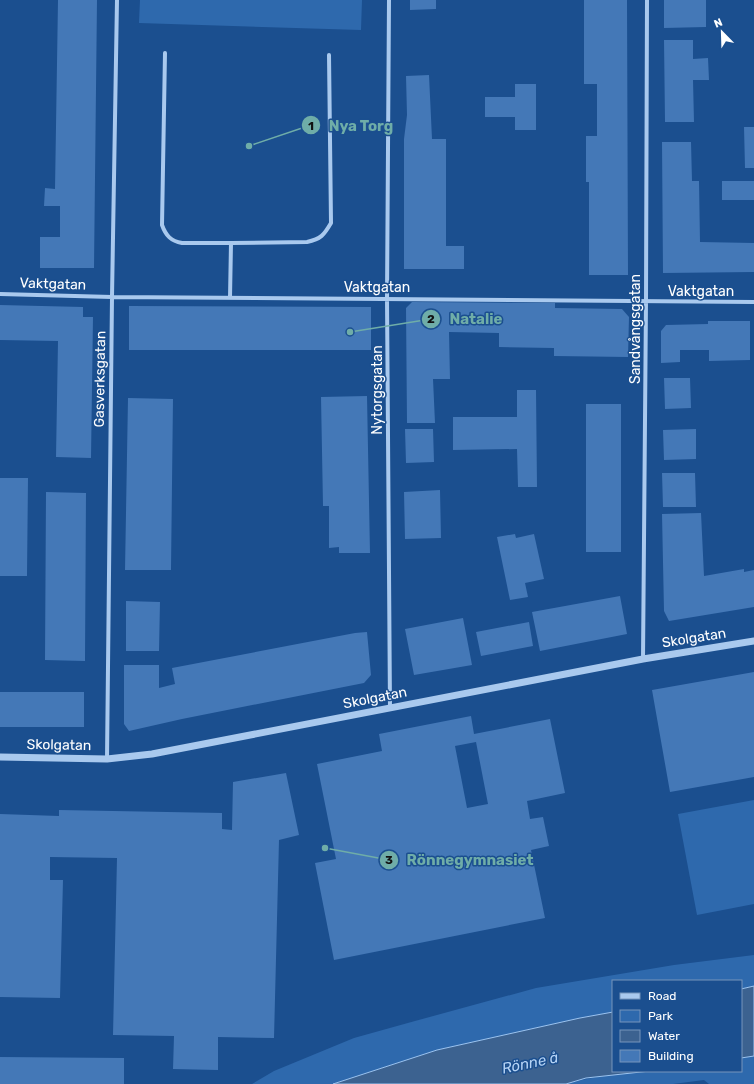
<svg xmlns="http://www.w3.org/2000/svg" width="754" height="1084" font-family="Rubik,sans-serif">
<rect width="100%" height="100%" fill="#1b4f8f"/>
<!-- green -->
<path fill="#2e69ad" d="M 140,0 L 362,0 L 361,30 L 139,23 Z
M 754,800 L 754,904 L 697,915 L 678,814 Z
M 754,955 L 754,986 L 741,989 L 741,981 L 613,981 L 613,1012 L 580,1018 L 437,1050 L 333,1084 L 252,1084 L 274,1071 L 354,1038 L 415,1021 L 536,988 L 674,965 Z
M 754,1056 L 754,1084 L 709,1084 L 704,1080 L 673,1084 L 566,1084 C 623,1068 683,1071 741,1071 L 741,1058 Z"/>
<!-- water -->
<path fill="#3c6290" stroke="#9cc4f0" d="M 754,986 L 754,1056 L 741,1058 L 741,989 Z
M 613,1012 L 613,1071 L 650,1071 L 586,1078 L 566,1084 L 333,1084 L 437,1050 L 580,1018 Z"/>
<!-- building -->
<path fill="#4478b7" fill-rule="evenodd" d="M 58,0 L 97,0 L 94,268 L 40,268 L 40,237 L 60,237 L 60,206 L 44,206 L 45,188 L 55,189 Z
M 410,0 L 436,0 L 436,9 L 410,10 Z
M 584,0 L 627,0 L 628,275 L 589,275 L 589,182 L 586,182 L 586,136 L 597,136 L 597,84 L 584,84 Z
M 664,0 L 706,0 L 706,27 L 664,28 Z
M 664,40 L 693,40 L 693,59 L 708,58 L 709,80 L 693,80 L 694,122 L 665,122 Z
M 429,75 L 432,139 L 446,139 L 446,246 L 464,246 L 464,269 L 404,269 L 404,139 L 407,115 L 406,76 Z
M 515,84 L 536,84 L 536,130 L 515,130 L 515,117 L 485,117 L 485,97 L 515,97 Z
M 744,127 L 754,127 L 754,168 L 745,168 Z
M 662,142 L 691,142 L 692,181 L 699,181 L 700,242 L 754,243 L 754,272 L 663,273 Z
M 722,181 L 754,181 L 754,200 L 722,200 Z
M 412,302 L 555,303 L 555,308 L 622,309 L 629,317 L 628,357 L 554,356 L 554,348 L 499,347 L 499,333 L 449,332 L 450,379 L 433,379 L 435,423 L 407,423 L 406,308 Z
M 0,305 L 83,307 L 83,317 L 93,317 L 91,458 L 56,457 L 58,341 L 0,340 Z
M 129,306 L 371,307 L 371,350 L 129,350 Z
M 708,321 L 750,321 L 750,360 L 709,361 L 709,350 L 680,350 L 680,362 L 661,363 L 661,331 L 666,325 L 708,324 Z
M 664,378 L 690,378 L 691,408 L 665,409 Z
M 517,390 L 536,390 L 537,487 L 518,487 L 517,449 L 453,450 L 453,417 L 517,417 Z
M 367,396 L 370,553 L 339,553 L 339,547 L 329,548 L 329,506 L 323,506 L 321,397 Z
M 128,398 L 173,399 L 171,570 L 125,570 Z
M 586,404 L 621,404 L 621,552 L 586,552 Z
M 405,429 L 433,429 L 434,462 L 406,463 Z
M 696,429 L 696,459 L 664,460 L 663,430 Z
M 662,473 L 695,473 L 696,507 L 663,507 Z
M 0,478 L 28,478 L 27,576 L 0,576 Z
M 440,490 L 441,538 L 405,539 L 404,492 Z
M 46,492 L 86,493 L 85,661 L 45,660 Z
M 701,513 L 704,576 L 744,569 L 744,572 L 754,570 L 754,607 L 669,621 L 664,611 L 662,514 Z
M 515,534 L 516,538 L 534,534 L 544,579 L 525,583 L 528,597 L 510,600 L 497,537 Z
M 620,596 L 627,634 L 540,651 L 532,612 Z
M 126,601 L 160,602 L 159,651 L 126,651 Z
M 463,618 L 472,665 L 414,675 L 405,629 Z
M 529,622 L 533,646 L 481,656 L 476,632 Z
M 367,632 L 371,675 L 364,683 L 182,719 L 129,731 L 124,724 L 124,665 L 159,665 L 159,688 L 175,684 L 172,668 L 355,633 Z
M 754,672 L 754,777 L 670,792 L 652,690 Z
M 0,692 L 84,692 L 84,727 L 0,727 Z
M 471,716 L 474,734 L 550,719 L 565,793 L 527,801 L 530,819 L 543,817 L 549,846 L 531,850 L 545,918 L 334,960 L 315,863 L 336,859 L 317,764 L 382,751 L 379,734 ZM 476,742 L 488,804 L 467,808 L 455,746 Z
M 286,773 L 299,835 L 279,840 L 274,1038 L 218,1037 L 218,1070 L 173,1069 L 174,1036 L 113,1035 L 117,858 L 50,857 L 50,880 L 63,880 L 60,998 L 0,997 L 0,814 L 59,816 L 59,810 L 222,813 L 222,829 L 232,830 L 233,782 Z
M 0,1057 L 124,1058 L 124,1084 L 0,1084 Z"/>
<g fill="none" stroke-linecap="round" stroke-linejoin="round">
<!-- minor -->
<path stroke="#a9c9ee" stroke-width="4" d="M 389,0 L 387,298 L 390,708
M 165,53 L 162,225 C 166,236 171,241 182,243 L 231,243 L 230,298
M 231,243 L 307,242 C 321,239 324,235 331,223 L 329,55
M 0,294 L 112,297 L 754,302
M 643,659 L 646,301 L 647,0
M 107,759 L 112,297 L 117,0"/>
<!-- tertiary -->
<path stroke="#a9c9ee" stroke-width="7" d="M 0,757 L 107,759 L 152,754 L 643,659 L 754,641"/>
</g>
<g text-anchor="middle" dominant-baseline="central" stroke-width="3" stroke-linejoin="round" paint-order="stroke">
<!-- street labels -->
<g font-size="14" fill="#fff" stroke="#1b4f8f">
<text transform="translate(53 284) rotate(2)">Vaktgatan</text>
<text x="377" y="287">Vaktgatan</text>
<text x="701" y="291">Vaktgatan</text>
<text transform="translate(635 329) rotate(-90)">Sandvångsgatan</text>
<text transform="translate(100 379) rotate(-89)">Gasverksgatan</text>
<text transform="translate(377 390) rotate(-90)">Nytorgsgatan</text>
<text transform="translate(694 638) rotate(-9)">Skolgatan</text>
<text transform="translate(375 698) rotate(-11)">Skolgatan</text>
<text transform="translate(59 745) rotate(1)">Skolgatan</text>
</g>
<!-- water labels -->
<g font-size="15" font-style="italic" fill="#b5d3f5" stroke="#1b4f8f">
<text transform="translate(530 1063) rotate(-12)">Rönne å</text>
</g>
</g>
<!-- callouts -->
<path fill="none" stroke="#6fada8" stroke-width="1.5" d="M249 146L311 125M350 332L431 319M325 848L389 860"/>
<g fill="#6fada8" stroke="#1b4f8f" stroke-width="1.5">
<circle cx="249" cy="146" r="4"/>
<circle cx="350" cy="332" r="4"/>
<circle cx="325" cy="848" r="4"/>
<circle cx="311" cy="125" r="10"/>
<circle cx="431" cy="319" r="10"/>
<circle cx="389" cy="860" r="10"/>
</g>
<g font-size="12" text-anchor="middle" font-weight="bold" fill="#111">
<text x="311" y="130">1</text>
<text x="431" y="323">2</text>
<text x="389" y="864">3</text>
</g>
<g font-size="15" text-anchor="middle" font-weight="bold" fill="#6fada8" stroke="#1b4f8f" stroke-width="3" stroke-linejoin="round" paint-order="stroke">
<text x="361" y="131">Nya Torg</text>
<text x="476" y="324">Natalie</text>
<text x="470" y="865">Rönnegymnasiet</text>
</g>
<!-- legend -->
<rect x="612" y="980" width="130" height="92" fill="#1b4f8f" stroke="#7695bc"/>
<rect x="620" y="993" width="20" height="6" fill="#a9c9ee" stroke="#7695bc"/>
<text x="648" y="1000" font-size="12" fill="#ffffff">Road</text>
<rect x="620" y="1010" width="20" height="12" fill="#2e69ad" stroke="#7695bc"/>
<text x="648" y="1020" font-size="12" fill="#ffffff">Park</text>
<rect x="620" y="1030" width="20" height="12" fill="#3c6290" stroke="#7695bc"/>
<text x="648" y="1040" font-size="12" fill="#ffffff">Water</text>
<rect x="620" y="1050" width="20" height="12" fill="#4478b7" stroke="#7695bc"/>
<text x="648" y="1060" font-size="12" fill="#ffffff">Building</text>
<!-- north arrow -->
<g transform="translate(722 32) rotate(337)" stroke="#1b4f8f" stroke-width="3" paint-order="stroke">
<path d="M0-3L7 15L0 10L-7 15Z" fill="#ffffff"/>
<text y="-6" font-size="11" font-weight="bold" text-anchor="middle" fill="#ffffff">N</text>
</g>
</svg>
